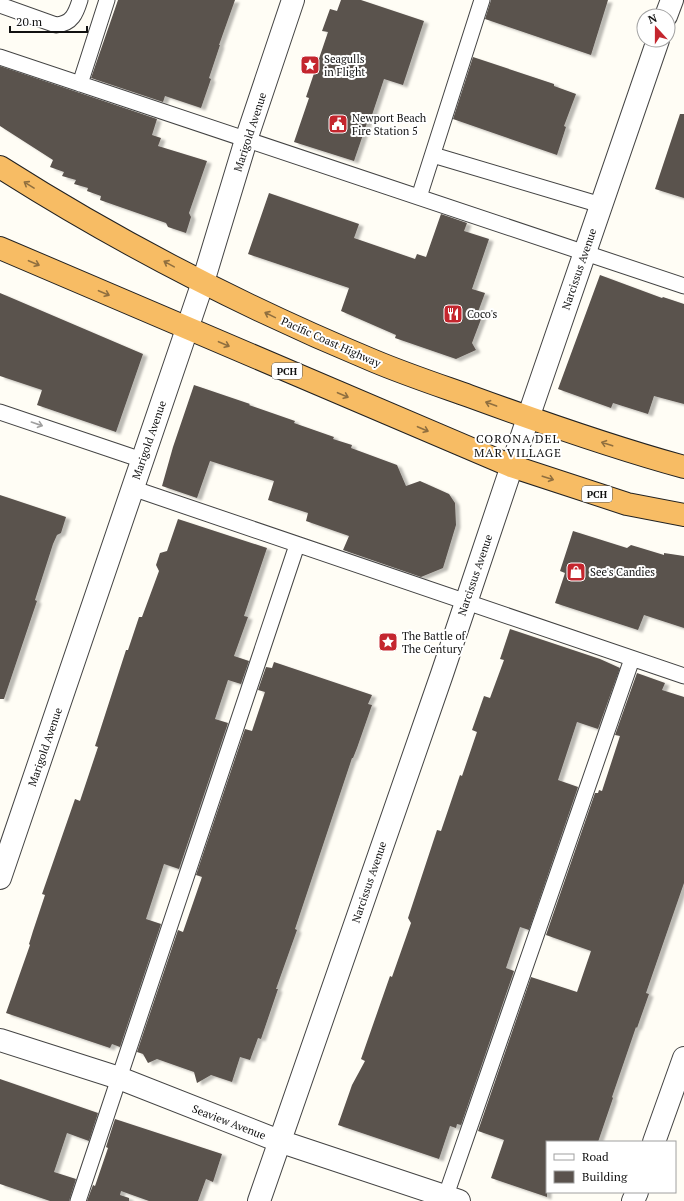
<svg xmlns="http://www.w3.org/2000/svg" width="684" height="1201" font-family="'PT Serif',serif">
<defs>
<filter id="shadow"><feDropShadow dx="4.5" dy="2.5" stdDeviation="1" flood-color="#0004"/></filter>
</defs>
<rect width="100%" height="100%" fill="#fffdf5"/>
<!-- building -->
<path fill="#5a524d" filter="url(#shadow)" d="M 118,0 L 235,0 L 219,45 L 220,45 L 209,78 L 211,79 L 201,108 L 165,96 L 163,102 L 91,78 Z
M 341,0 L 361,0 L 424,21 L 403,85 L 384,79 L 370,121 L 368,120 L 354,161 L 294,142 L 309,98 L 306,97 L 328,32 L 322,31 L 330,9 L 337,11 Z
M 491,0 L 608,0 L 591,55 L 485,19 Z
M 473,57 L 554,84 L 554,86 L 576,94 L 564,126 L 566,127 L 557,155 L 453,119 Z
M 0,66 L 157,119 L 152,135 L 161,138 L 158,146 L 207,161 L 189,213 L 191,217 L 186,233 L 168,227 L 166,223 L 100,200 L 101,196 L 87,191 L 88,188 L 74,184 L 76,180 L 62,176 L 64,172 L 50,167 L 53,160 L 0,126 Z
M 680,114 L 684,114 L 684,198 L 655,189 Z
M 269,193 L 359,224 L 354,238 L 415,259 L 417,254 L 426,257 L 441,214 L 467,223 L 464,231 L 489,239 L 472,289 L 485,293 L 478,312 L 483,314 L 472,343 L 476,350 L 456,359 L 395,338 L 396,335 L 341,311 L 349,288 L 248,254 Z
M 600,275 L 662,298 L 663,297 L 684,304 L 684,404 L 654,396 L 648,414 L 613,403 L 611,408 L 558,389 Z
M 0,293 L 143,354 L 116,432 L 37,405 L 42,390 L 0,376 Z
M 194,385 L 250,404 L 249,405 L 295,421 L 294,423 L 334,437 L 333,439 L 352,445 L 351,448 L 397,465 L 406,486 L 420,481 L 449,494 L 455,503 L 456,525 L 443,568 L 421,577 L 343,550 L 349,536 L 306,521 L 308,513 L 268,500 L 274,481 L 210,461 L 197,498 L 162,486 L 173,447 Z
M 0,495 L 66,517 L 61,533 L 57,535 L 53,544 L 35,600 L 37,601 L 4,699 L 0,699 Z
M 178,519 L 267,548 L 244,616 L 248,617 L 234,656 L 249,661 L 241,684 L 228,680 L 215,719 L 228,723 L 179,869 L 164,864 L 146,919 L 161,924 L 120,1047 L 112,1044 L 110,1048 L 6,1013 L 30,945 L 29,944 L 33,931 L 45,895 L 42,894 L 75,799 L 80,801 L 98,747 L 95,746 L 126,650 L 128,650 L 139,617 L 142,617 L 159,571 L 156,565 L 160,553 L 167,551 Z
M 573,531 L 627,548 L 631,545 L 664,555 L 664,553 L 684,556 L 684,628 L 644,615 L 638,630 L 555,603 L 565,573 L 560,571 Z
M 510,629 L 600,659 L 620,668 L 598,729 L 577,722 L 558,780 L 578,787 L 529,930 L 520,927 L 506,968 L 514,971 L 461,1125 L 457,1124 L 456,1128 L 450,1126 L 439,1159 L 338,1125 L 352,1085 L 365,1061 L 361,1059 L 390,976 L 392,977 L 411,923 L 408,918 L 437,830 L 441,831 L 460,775 L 462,776 L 477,732 L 472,730 L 484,696 L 490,698 L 504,660 L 500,659 Z
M 274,662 L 372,695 L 368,704 L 372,705 L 357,748 L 353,758 L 352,758 L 295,929 L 297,930 L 276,989 L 278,989 L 261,1039 L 258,1038 L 250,1060 L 240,1057 L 232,1082 L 211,1075 L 197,1083 L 194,1072 L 157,1059 L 148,1063 L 143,1054 L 137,1052 L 178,930 L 183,932 L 202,877 L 196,875 L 245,729 L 252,731 L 265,692 L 258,690 L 266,667 L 272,668 Z
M 637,673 L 665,683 L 662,690 L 684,697 L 684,883 L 646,993 L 649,994 L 637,1028 L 636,1027 L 612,1097 L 613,1098 L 598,1142 L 547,1142 L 547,1197 L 491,1178 L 504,1140 L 478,1131 L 531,977 L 577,992 L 591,951 L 546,935 L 595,793 L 598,793 L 599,790 L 602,791 L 620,736 L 615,735 Z
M 0,1079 L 98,1113 L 89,1141 L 67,1133 L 54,1172 L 76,1179 L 69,1201 L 50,1201 L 0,1184 Z
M 115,1119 L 222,1154 L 213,1182 L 206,1179 L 198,1201 L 149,1201 L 121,1191 L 120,1195 L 129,1198 L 129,1201 L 87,1201 L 93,1185 L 95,1186 L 108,1148 L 106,1147 Z"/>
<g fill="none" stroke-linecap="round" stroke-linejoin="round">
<!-- service casing -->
<g stroke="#444" stroke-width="17">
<path id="service" d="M 0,5 L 56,25 C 72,24 76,13 80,0
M 0,57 L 684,286
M 80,84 L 107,0
M 433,155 L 601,205
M 419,197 L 482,0
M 0,412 L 142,460
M 132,488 L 684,676
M 78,1201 L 297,545
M 444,1201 L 632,659"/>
</g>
<!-- minor casing -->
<g stroke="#444" stroke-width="24">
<path id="minor" d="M 666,16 L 672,0
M 0,878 L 203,282 L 246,140 L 293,0
M 0,1040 L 119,1078 L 279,1141 L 459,1201
M 654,1142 L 684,1058
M 259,1201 L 442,674 L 528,418 L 658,40
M 633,1201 L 637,1192"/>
</g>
<!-- trunk casing -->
<g stroke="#222" stroke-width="24">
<path id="trunk" d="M 0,167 C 118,242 244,307 374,361 C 405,374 438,385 469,396 C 540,422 611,447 684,467
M 0,248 L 511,466 L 627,504 L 684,515"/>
</g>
<!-- service -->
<use href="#service" stroke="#fff" stroke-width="15"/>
<!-- minor -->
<use href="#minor" stroke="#fff" stroke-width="22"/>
<!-- trunk -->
<use href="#trunk" stroke="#f7bc64" stroke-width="22"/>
</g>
<!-- one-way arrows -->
<defs><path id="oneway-shaft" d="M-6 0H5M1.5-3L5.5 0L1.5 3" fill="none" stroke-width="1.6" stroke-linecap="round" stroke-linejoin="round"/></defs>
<g stroke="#906f3f">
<use href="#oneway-shaft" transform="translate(29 185) rotate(-148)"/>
<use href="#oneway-shaft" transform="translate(34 263) rotate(23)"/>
<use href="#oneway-shaft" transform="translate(169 264) rotate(-151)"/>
<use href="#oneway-shaft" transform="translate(104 293) rotate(23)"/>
<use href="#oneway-shaft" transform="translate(270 315) rotate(-154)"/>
<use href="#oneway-shaft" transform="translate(224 344) rotate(23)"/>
<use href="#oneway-shaft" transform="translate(343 395) rotate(23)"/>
<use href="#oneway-shaft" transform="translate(491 404) rotate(-160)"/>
<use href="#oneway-shaft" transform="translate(423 429) rotate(23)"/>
<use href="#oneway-shaft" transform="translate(607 444) rotate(-162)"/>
<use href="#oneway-shaft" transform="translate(548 478) rotate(18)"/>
</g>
<use stroke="#a0a0a0" href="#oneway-shaft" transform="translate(37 424) rotate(19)"/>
<!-- icons -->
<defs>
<g id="sight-square" transform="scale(1)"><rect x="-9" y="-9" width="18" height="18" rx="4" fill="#c4262e" stroke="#fff"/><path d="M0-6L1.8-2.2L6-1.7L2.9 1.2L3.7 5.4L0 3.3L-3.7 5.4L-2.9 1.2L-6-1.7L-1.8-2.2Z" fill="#fff"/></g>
<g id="civic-square" transform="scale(1)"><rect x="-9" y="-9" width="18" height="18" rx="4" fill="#c4262e" stroke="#fff"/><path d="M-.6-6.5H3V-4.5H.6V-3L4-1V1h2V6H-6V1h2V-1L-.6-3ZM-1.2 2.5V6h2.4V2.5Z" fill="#fff"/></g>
<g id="restaurant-square" transform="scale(1)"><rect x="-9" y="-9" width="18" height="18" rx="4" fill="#c4262e" stroke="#fff"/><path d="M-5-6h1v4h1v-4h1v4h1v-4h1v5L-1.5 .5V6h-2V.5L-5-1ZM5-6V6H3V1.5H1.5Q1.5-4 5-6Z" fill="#fff"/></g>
<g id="shop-square" transform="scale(1)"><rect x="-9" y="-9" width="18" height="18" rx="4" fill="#c4262e" stroke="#fff"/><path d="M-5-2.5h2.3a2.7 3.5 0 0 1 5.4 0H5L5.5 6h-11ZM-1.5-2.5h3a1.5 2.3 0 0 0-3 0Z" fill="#fff"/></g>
</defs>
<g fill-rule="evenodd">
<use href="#sight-square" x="310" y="65"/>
<use href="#civic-square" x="338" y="124"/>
<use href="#restaurant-square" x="453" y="314"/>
<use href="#shop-square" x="576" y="572"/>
<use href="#sight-square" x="388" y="642"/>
</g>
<g text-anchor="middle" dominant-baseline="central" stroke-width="4" stroke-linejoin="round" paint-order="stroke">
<!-- shield labels -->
<g fill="#fff" stroke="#585858" stroke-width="1">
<rect x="272" y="363" width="30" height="16" rx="3"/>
<rect x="582" y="486" width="30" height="16" rx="3"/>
</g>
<g font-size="10" font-weight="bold" fill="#111">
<text x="287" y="371">PCH</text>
<text x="597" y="494">PCH</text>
</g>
<!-- poi labels -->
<g font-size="11" fill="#111" stroke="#fff" text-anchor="start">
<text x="324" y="59">Seagulls<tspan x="324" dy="13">in Flight</tspan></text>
<text x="352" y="118">Newport Beach<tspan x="352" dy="13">Fire Station 5</tspan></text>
<text x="467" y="314">Coco's</text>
<text x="590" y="572">See's Candies</text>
<text x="402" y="636">The Battle of<tspan x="402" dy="13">The Century</tspan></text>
</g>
<!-- street labels -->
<g font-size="11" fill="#111" stroke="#fff">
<text transform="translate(250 132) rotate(-72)">Marigold Avenue</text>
<text transform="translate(579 269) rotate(-71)">Narcissus Avenue</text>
<text transform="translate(331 342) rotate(24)">Pacific Coast Highway</text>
<text transform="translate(149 440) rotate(-71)">Marigold Avenue</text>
<text transform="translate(475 575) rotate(-71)">Narcissus Avenue</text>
<text transform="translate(45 747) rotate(-71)">Marigold Avenue</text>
<text transform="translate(369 882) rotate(-71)">Narcissus Avenue</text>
<text transform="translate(229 1122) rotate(21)">Seaview Avenue</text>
</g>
<!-- neighbourhood labels -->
<g font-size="12" letter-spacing="1" fill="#111" stroke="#fff">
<text x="518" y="438">CORONA DEL<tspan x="518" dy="14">MAR VILLAGE</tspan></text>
</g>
</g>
<!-- legend -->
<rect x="546" y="1141" width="130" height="52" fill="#ffffff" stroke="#a0a0a0"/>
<rect x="554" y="1154" width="20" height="6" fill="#ffffff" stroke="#a0a0a0"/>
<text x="582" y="1161" font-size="12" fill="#111111">Road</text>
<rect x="554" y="1171" width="20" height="12" fill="#5a524d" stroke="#a0a0a0"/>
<text x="582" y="1181" font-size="12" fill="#111111">Building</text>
<!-- north arrow -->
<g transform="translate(656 28) rotate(339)"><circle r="19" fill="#ffffff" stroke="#a0a0a0"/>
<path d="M0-3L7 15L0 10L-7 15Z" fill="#c4262e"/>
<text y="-6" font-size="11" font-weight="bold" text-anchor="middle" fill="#111111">N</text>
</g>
<!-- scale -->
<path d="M10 26v6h77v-6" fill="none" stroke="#111111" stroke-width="2"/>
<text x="16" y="26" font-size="12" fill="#111111" stroke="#ffffff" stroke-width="3" paint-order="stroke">20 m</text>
</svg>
